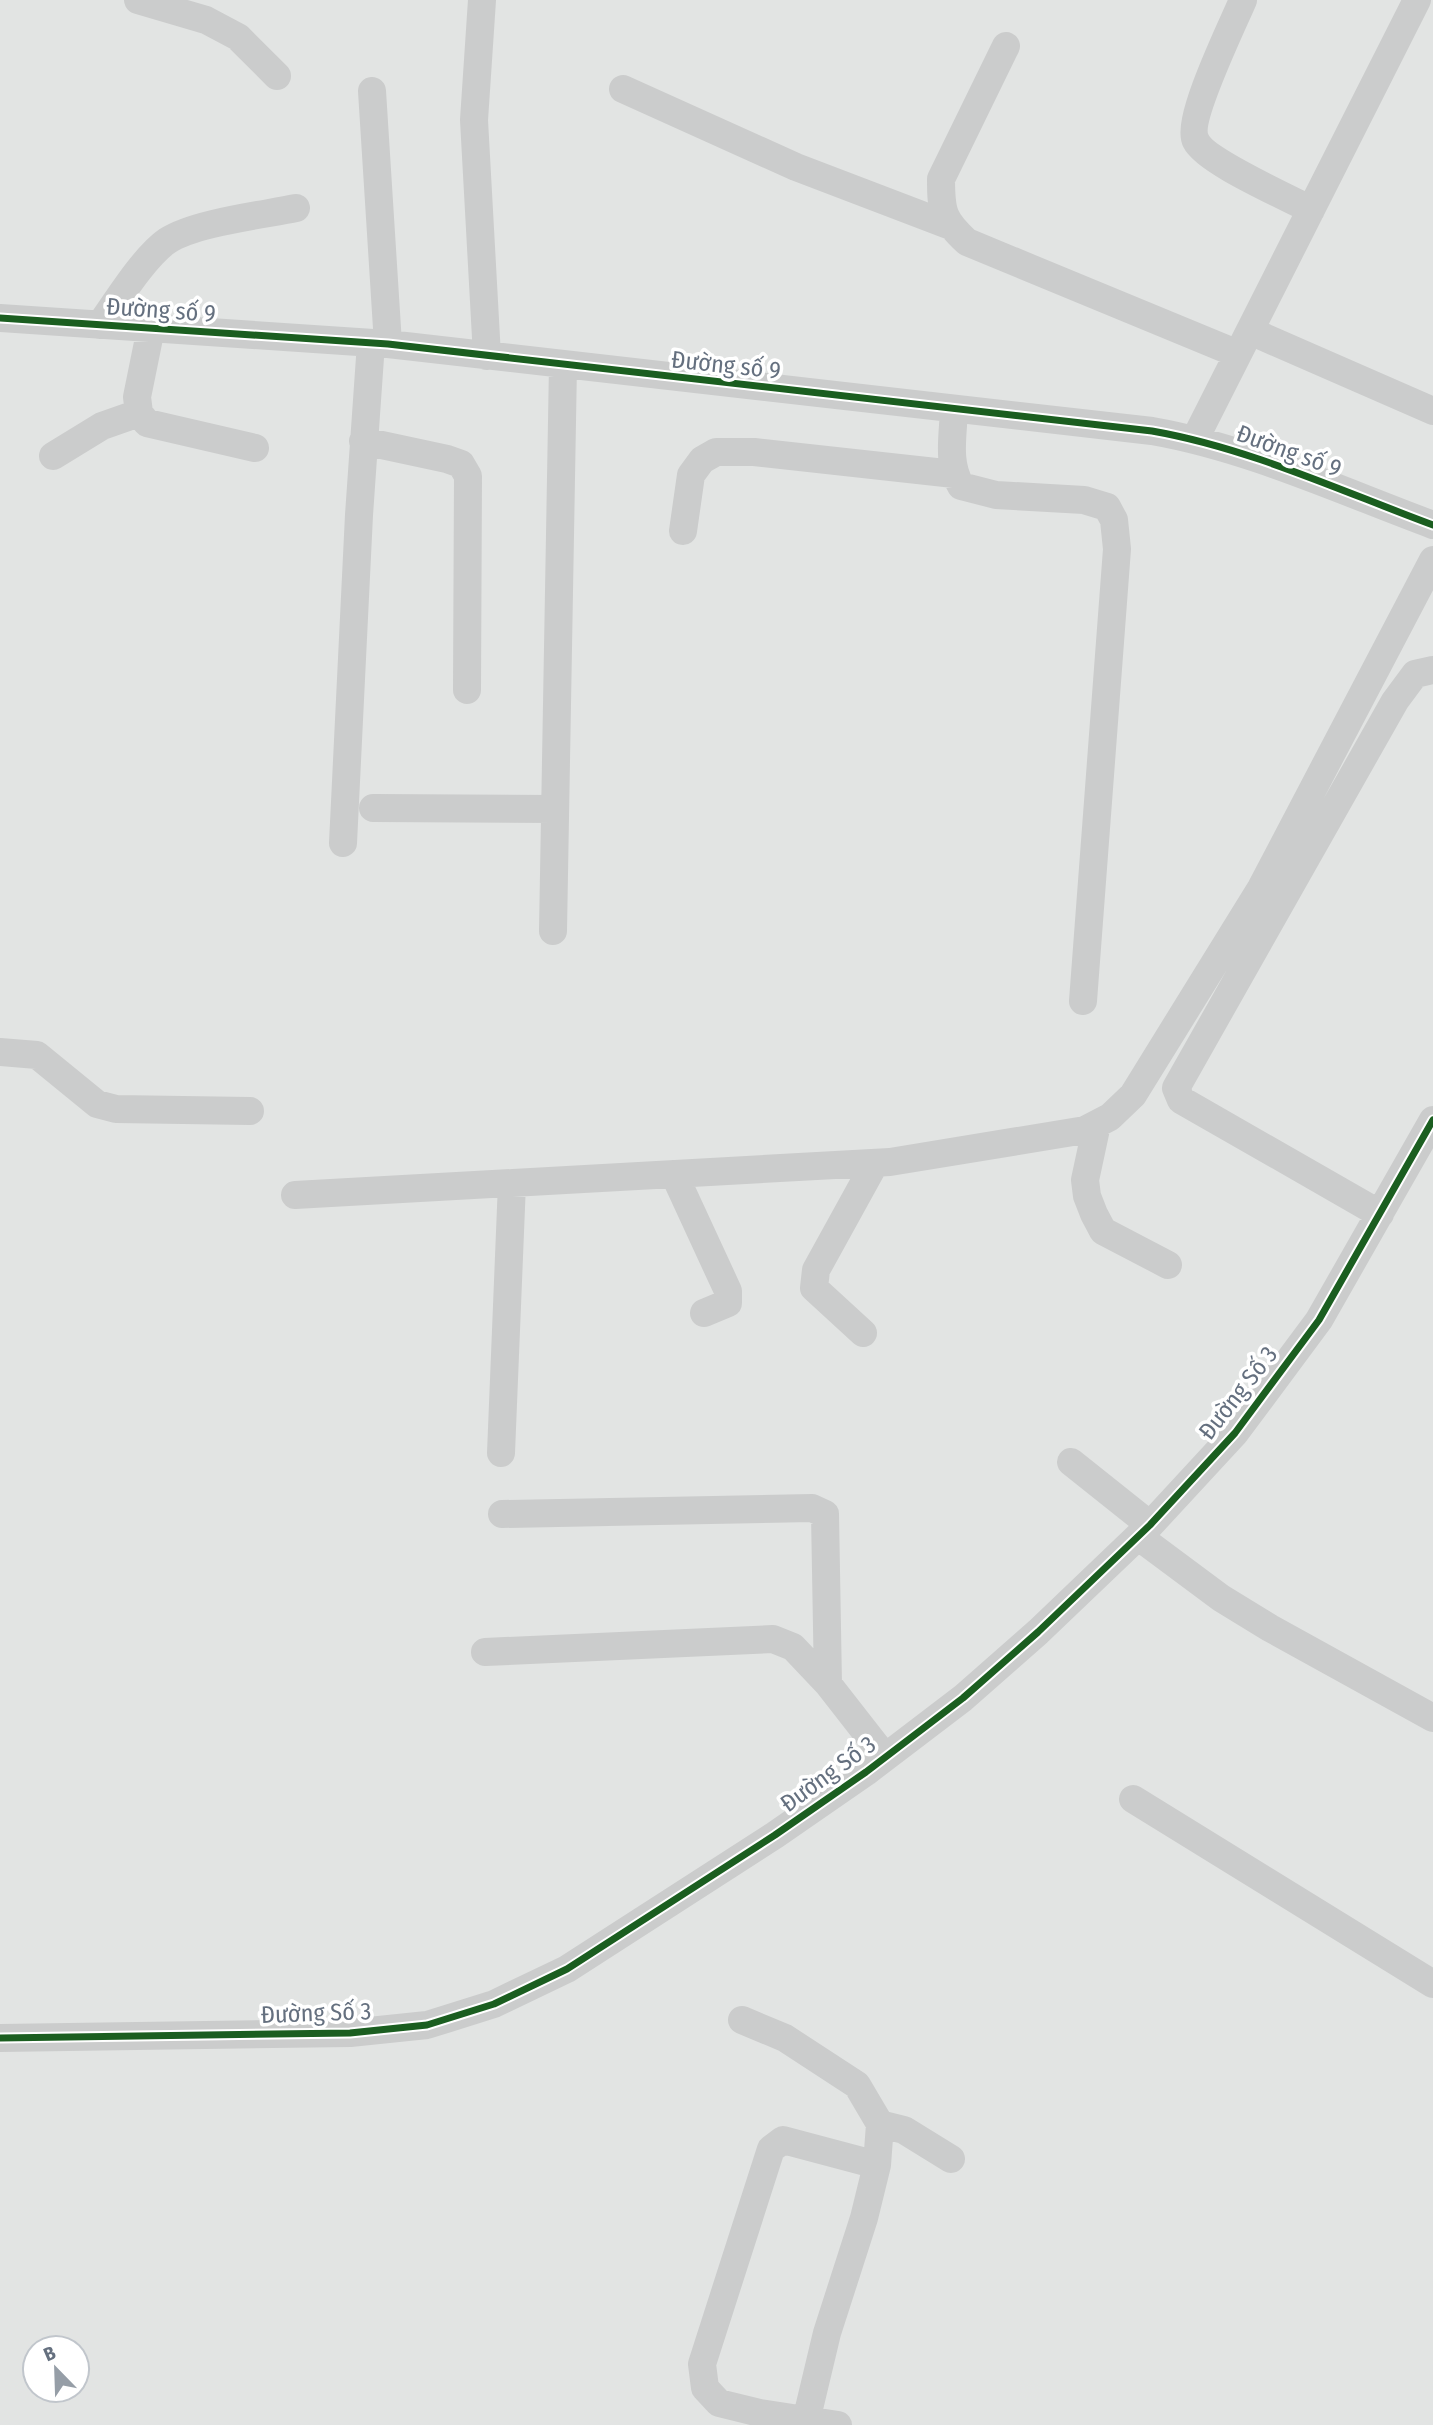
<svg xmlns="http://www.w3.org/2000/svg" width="1433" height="2425" font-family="'Fira Sans Condensed',sans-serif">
<rect width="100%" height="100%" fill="#f2f3f1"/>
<!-- built -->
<path fill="#e2e4e3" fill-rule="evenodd" d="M 0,0 L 1433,0 L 1433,2425 L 0,2425 ZM 35,2348 L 77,2348 L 77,2390 L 35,2390 Z"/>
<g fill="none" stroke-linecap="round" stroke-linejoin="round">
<!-- minor -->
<path stroke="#cbcccc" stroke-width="28" d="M 138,0 L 206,20 L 238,37 L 277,76
M 482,0 L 474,120 L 487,356
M 1243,0 C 1233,24 1185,121 1196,141 C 1206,162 1288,197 1311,210
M 1006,46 L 941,179 C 941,212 943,220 967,242 L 1238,354
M 623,89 L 796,167 L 948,225
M 372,91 L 388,344
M 0,318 L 388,344 L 1152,431 C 1249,448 1341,491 1433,525
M 100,325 C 117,301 144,257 167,241 C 194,223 262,215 296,208
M 151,328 L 137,397 L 139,413 L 147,423 L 255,448
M 1250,331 L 1433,411
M 954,410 C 953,436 947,463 961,486 L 996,495 L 1084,500 L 1107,507 L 1114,520 L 1117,549 L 1083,1001
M 1195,439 L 1417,0
M 363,441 L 447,459 L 461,464 L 468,476 L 467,690
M 53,456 L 102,426 L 139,413
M 683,531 L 691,475 L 702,460 L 716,452 L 754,452 L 954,474
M 373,808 L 555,809
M 343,843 L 359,515 L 371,343
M 553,931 L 563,365
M 0,1052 L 37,1055 L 97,1104 L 116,1109 L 250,1111
M 1097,1124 L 1085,1180 L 1087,1196 L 1094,1214 L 1103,1231 L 1168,1265
M 674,1174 L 728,1291 L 728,1303 L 704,1313
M 295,1195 L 890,1162 L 1085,1130 L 1110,1117 L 1133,1095 L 1261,888 L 1433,560
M 1380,1214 L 1181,1100 L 1176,1088 L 1395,701 L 1415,674 L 1433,670
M 863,1333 L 814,1288 L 816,1270 L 875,1163
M 501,1453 L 512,1183
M 1071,1462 L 1150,1525
M 502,1514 L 812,1508 L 825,1514 L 828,1684
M 1139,1537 L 1221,1598 L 1270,1628 L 1433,1718
M 485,1652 L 773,1639 L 793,1647 L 828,1684 L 885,1757
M 1133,1799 L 1433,1984
M 742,2020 L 785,2038 L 857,2085 L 880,2124 L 877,2165 L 864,2218 L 827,2333 L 806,2421
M 0,2038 L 350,2033 L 427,2025 L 494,2004 L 567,1969 L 775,1835 L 866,1772 L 963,1698 L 1038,1632 L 1150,1525 L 1235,1433 L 1319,1320 L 1433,1120
M 880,2124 L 904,2130 L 951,2159
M 838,2425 L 760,2413 L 719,2403 L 705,2388 L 702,2364 L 771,2149 L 783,2140 L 877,2165"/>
<!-- cycleway casing -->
<g stroke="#fff" stroke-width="11">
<path id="cycleway" d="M 0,318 L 388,344 L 1152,431 C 1249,448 1341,491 1433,525
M 0,2038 L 350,2033 L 427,2025 L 494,2004 L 567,1969 L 775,1835 L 866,1772 L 963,1698 L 1038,1632 L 1150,1525 L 1235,1433 L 1319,1320 L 1433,1120"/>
</g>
<!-- cycleway -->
<use href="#cycleway" stroke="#1b5e20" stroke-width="7"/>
</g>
<g text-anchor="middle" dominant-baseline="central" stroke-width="7" stroke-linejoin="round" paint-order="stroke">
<!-- street labels -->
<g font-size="24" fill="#65707f" stroke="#fff">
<text transform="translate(161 310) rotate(4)">Đường số 9</text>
<text transform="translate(726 365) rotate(6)">Đường số 9</text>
<text transform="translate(1289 451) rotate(20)">Đường số 9</text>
<text transform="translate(1238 1393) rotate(-52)">Đường Số 3</text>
<text transform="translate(828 1774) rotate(-36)">Đường Số 3</text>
<text transform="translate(316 2013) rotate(-2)">Đường Số 3</text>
</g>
</g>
<!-- north arrow -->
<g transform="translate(56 2369) rotate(337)"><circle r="33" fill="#ffffff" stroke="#c1c6cc" stroke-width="2"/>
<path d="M0-5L12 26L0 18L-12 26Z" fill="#969ea7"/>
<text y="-10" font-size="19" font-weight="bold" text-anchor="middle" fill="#65707f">B</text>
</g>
</svg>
